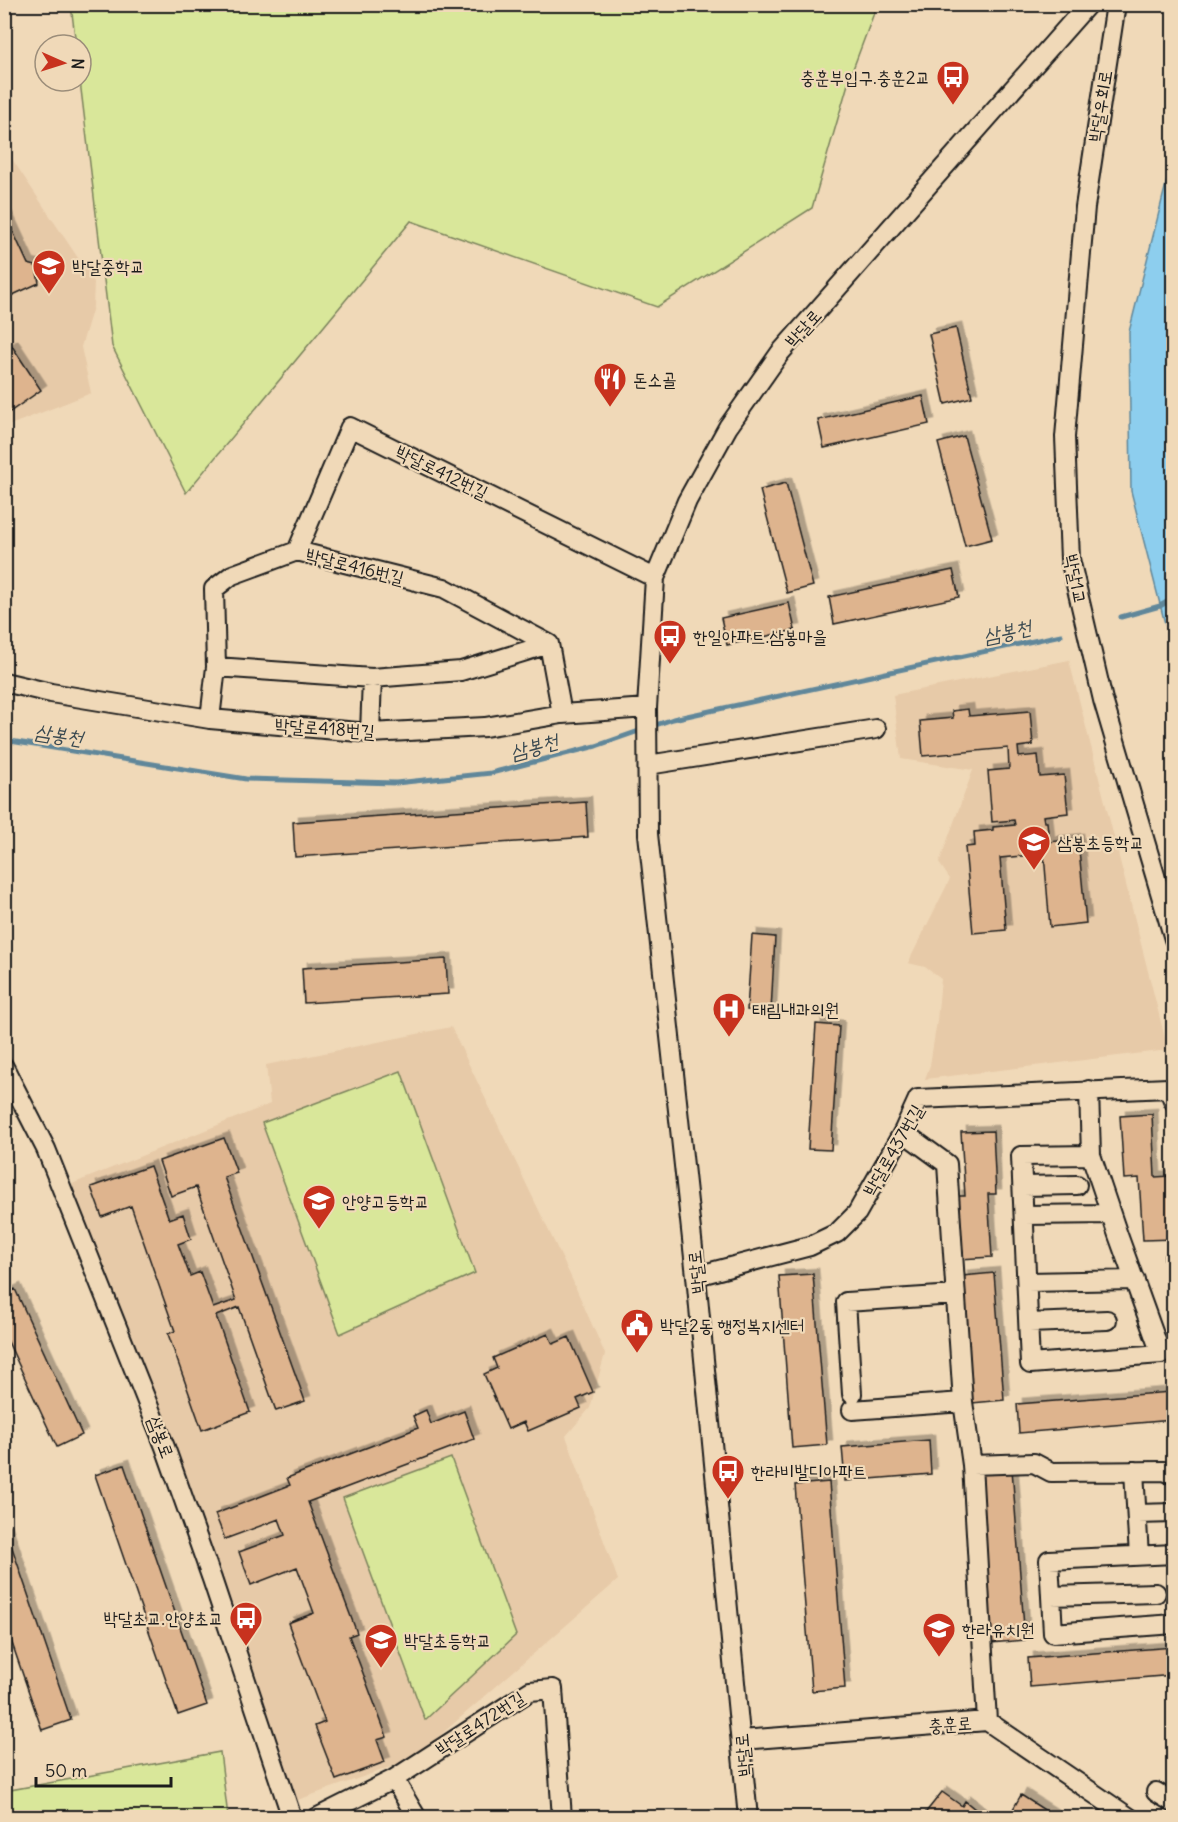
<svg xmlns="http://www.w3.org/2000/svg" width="1178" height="1822" font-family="Delius,'Poor Story',sans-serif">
<defs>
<filter id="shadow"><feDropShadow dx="5.5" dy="-5.5" stdDeviation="0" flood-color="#0004"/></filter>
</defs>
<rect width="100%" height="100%" fill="#f0d9b8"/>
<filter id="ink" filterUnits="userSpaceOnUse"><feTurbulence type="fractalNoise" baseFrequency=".0167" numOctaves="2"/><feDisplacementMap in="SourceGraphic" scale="12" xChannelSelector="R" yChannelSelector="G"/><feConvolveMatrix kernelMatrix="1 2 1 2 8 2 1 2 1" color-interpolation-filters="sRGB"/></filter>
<g filter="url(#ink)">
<!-- built -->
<path fill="#e7caa8" d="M 4,147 L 94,282 L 93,307 L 81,347 L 91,393 L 5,427 Z
M 1069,660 L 1168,1050 L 925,1079 L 930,1065 L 937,1021 L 941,979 L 925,967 L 908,963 L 950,879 L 939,863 L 973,770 L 901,759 L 893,695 Z
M 451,1027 L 571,1277 L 605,1354 L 590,1408 L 566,1436 L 618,1580 L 413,1759 L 292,1802 L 184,1482 L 72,1184 L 270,1104 L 266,1065 Z"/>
<!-- green -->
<path fill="#d9e79a" stroke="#7a825b" stroke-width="1.5" d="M 71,5 L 71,4 L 877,5 L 850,77 L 812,208 L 657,307 L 411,221 L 186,493 L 112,346 L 80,81 L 81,45 L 76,45 Z
M 401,1071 L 475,1273 L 340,1334 L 262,1123 Z
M 451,1458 L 516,1635 L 425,1720 L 343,1498 Z
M 220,1752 L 228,1817 L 5,1817 L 5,1791 Z"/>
<!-- water -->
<path fill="#8dceee" stroke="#60879a" stroke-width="1.5" d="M 1173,167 L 1173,655 L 1131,491 L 1129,332 L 1167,180 Z"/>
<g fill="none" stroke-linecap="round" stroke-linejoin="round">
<!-- stream -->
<path stroke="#60879a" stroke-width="5" d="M 1121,617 L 1160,606 L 1174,598
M 4,740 L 246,779 L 396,783 L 491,773 L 596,746 L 673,719 L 1061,635"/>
</g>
<!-- building -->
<path fill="#deb48e" stroke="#1c1c1c" stroke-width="1.5" filter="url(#shadow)" d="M 4,212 L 28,264 L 36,266 L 39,283 L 4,299 Z
M 956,328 L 972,397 L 945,404 L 929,334 Z
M 12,346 L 41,390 L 4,416 L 4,352 Z
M 923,396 L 929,424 L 824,448 L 818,420 Z
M 964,436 L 992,539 L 965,546 L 938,443 Z
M 786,483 L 813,586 L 787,593 L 760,490 Z
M 953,570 L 959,597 L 834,624 L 829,597 Z
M 789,603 L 795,630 L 727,645 L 721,618 Z
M 968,709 L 969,716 L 1030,711 L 1033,745 L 1018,747 L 1019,757 L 1038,755 L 1040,777 L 1064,775 L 1068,813 L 1043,816 L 1044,822 L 1047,822 L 1049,842 L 1078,839 L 1086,923 L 1050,927 L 1044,854 L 1000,858 L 1006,930 L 973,933 L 965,847 L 975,846 L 974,832 L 993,830 L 993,827 L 1015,825 L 1014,820 L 992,822 L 988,771 L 1009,769 L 1008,748 L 923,756 L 920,721 L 953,718 L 952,711 Z
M 586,802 L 588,837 L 295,857 L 293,822 Z
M 752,935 L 775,937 L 771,1011 L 747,1010 Z
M 446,959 L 448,994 L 304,1003 L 302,968 Z
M 816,1024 L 839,1026 L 831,1150 L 808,1149 Z
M 1152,1114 L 1155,1177 L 1171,1176 L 1174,1239 L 1143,1240 L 1139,1178 L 1124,1179 L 1120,1116 Z
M 993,1131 L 996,1194 L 988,1194 L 992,1257 L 960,1259 L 956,1196 L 965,1196 L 961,1132 Z
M 224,1138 L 237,1173 L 224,1177 L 305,1401 L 276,1411 L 239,1307 L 216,1316 L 250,1412 L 202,1430 L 168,1334 L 175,1331 L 131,1206 L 102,1217 L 91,1187 L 150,1166 L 169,1219 L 183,1214 L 191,1239 L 178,1244 L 190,1276 L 200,1272 L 213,1308 L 236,1300 L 196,1187 L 171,1196 L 159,1161 Z
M 1164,1255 L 1174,1255 L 1174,1319 L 1168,1319 Z
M 994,1273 L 1004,1400 L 972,1403 L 962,1276 Z
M 813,1274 L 827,1445 L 792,1448 L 779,1276 Z
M 15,1289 L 82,1435 L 57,1447 L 4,1333 L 4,1294 Z
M 548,1334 L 553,1344 L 569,1337 L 593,1392 L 577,1399 L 581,1408 L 528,1431 L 524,1422 L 508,1429 L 484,1374 L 497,1368 L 493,1358 Z
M 1171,1392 L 1173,1420 L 1019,1433 L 1017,1404 Z
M 426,1410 L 431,1424 L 464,1411 L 474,1439 L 308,1502 L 357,1633 L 349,1636 L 387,1737 L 377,1740 L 385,1762 L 336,1780 L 315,1726 L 325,1722 L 288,1623 L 314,1613 L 297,1567 L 251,1585 L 239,1552 L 285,1535 L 279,1519 L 225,1539 L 215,1514 L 290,1485 L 287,1478 L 418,1428 L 413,1416 Z
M 929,1440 L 931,1474 L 845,1481 L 842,1447 Z
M 124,1465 L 207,1705 L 178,1715 L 95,1475 Z
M 1012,1469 L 1025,1640 L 991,1643 L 977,1471 Z
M 829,1482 L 845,1688 L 812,1691 L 795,1485 Z
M 6,1530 L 71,1720 L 42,1730 L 4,1620 L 4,1531 Z
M 1174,1647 L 1174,1675 L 1030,1687 L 1028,1658 Z
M 942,1792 L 962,1806 L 965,1801 L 981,1814 L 978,1818 L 933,1818 L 926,1812 Z
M 1021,1795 L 1057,1818 L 1008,1818 Z"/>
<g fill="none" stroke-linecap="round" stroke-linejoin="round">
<!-- minor casing -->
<g stroke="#1c1c1c" stroke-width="22">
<path id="minor" d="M 1116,4 L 1085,207 L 1065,437 L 1070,559 L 1103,700 L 1174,939
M 297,551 L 350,427 L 655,578
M 216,667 L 372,678 L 461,671 L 549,644
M 4,682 L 51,693 L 210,719 L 370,733 L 485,727 L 562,714 L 647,708
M 210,719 L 216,667 L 214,589 L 232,575 L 297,551 L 444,588 L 549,644 L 562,714
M 370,733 L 372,678
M 648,765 L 876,729
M 4,1067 L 46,1149 L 165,1447 L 212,1579 L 292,1818
M 1089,1090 L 1091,1155 L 1118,1235 L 1161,1354 L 1030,1364 L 1021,1156 L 1091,1155
M 903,1132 L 947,1164 L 963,1402 L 972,1465 L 987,1721
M 1023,1186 L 1077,1185
M 1024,1215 L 1111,1214
M 696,1276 L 810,1246 L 837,1233 L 857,1213 L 903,1132 L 918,1099 L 1168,1088 L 1174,1102
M 1027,1282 L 1135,1280
M 1029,1323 L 1107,1320
M 852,1394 L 846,1302 L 955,1295
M 852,1410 L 963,1402
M 972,1465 L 1034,1463 L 1051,1472 L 1164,1471 L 1174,1475
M 1134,1471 L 1139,1556
M 1137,1514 L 1174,1513
M 1174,1554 L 1049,1560 L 1053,1633 L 1174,1624
M 1051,1596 L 1156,1593
M 741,1740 L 987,1721 L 1130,1818
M 394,1779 L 530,1691 L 553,1689 L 562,1818
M 1156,1792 L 1174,1803
M 316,1818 L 394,1779 L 417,1818
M 748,1818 L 696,1276 L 648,834 L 647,708 L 655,578 L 687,501 L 728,427 L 780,353 L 1088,4"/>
</g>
<!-- minor -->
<use href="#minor" stroke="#f0d9b8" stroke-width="18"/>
</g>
</g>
<!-- icons -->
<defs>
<g id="bus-pin" transform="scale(1.725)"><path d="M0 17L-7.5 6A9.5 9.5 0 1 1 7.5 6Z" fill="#c8321e" stroke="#f0d9b8"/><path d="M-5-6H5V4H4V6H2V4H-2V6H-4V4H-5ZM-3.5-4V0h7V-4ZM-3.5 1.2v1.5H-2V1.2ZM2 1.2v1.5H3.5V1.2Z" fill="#fff"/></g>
<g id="school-pin" transform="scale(1.725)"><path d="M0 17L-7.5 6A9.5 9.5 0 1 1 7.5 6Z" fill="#c8321e" stroke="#f0d9b8"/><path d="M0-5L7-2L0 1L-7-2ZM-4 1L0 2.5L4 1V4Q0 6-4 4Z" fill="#fff"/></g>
<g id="restaurant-pin" transform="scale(1.725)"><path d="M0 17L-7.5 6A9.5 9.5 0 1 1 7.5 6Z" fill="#c8321e" stroke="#f0d9b8"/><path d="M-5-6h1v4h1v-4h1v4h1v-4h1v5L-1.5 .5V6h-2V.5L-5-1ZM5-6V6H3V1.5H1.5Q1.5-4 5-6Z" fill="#fff"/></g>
<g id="hospital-pin" transform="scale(1.725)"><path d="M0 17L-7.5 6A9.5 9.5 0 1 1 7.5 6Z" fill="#c8321e" stroke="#f0d9b8"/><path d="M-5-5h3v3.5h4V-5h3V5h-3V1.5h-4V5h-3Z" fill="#fff"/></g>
<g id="civic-pin" transform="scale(1.725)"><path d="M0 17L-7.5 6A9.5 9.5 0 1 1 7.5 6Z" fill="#c8321e" stroke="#f0d9b8"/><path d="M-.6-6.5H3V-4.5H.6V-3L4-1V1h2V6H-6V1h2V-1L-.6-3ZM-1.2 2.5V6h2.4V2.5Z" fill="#fff"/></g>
</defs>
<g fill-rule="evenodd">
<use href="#bus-pin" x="953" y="77"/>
<use href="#school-pin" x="49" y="266"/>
<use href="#restaurant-pin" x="610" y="379"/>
<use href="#bus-pin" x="670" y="636"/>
<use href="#school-pin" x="1034" y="842"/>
<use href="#hospital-pin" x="729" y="1009"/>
<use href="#school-pin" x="319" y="1201"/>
<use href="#civic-pin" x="637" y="1325"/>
<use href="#bus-pin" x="728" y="1471"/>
<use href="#bus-pin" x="246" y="1618"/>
<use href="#school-pin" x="939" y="1629"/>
<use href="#school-pin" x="381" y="1640"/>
</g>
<g text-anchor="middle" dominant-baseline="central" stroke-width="4.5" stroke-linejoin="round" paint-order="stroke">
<!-- poi labels -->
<g font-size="18" fill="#1c1c1c" stroke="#f0d9b8" text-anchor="start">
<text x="930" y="77" text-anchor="end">충훈부입구.충훈2교</text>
<text x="72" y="266">박달중학교</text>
<text x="633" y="379">돈소골</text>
<text x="693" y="636">한일아파트.삼봉마을</text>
<text x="1057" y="842">삼봉초등학교</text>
<text x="752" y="1009">태림내과의원</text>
<text x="342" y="1201">안양고등학교</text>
<text x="660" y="1325">박달2동 행정복지센터</text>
<text x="751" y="1471">한라비발디아파트</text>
<text x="223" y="1618" text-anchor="end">박달초교.안양초교</text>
<text x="962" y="1629">한라유치원</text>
<text x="404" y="1640">박달초등학교</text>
</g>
<!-- street labels -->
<g font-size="18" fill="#1c1c1c" stroke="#f0d9b8">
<text transform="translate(1100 106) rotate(-81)">박달우회로</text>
<text transform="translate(803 328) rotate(-48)">박달로</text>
<text transform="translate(442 472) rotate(26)">박달로412번길</text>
<text transform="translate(355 566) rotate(14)">박달로416번길</text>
<text transform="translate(1076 579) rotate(79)">박달1교</text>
<text transform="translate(325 728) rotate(4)">박달로418번길</text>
<text transform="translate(893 1150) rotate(-60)">박달로437번길</text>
<text transform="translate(696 1272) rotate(-96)">박달로</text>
<text transform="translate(161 1437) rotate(69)">삼봉로</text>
<text transform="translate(480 1723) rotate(-33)">박달로472번길</text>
<text transform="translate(950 1724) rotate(-4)">충훈로</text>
<text transform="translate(743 1755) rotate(-95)">박달로</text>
</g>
<!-- water labels -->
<g font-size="20" font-style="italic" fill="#384850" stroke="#f0d9b8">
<text transform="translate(1007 631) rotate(-12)">삼봉천</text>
<text transform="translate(59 734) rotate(9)">삼봉천</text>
<text transform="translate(534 746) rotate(-15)">삼봉천</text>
</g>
</g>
<!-- margin -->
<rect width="1178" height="1822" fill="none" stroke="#f0d9b8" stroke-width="24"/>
<rect x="12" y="12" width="1154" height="1798" fill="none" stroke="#1c1c1c" stroke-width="2" filter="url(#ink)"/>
<!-- north arrow -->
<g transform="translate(63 63) rotate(93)"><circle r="28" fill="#f0d9b8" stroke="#9b8d7a" stroke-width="1.5"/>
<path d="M0-4.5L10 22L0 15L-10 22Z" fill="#c8321e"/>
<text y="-9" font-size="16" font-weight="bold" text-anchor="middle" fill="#1c1c1c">N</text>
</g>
<!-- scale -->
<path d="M36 1777v9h135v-9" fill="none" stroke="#1c1c1c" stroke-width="3"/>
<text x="45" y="1777" font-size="18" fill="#1c1c1c" stroke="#f0d9b8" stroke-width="4.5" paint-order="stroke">50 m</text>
</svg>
